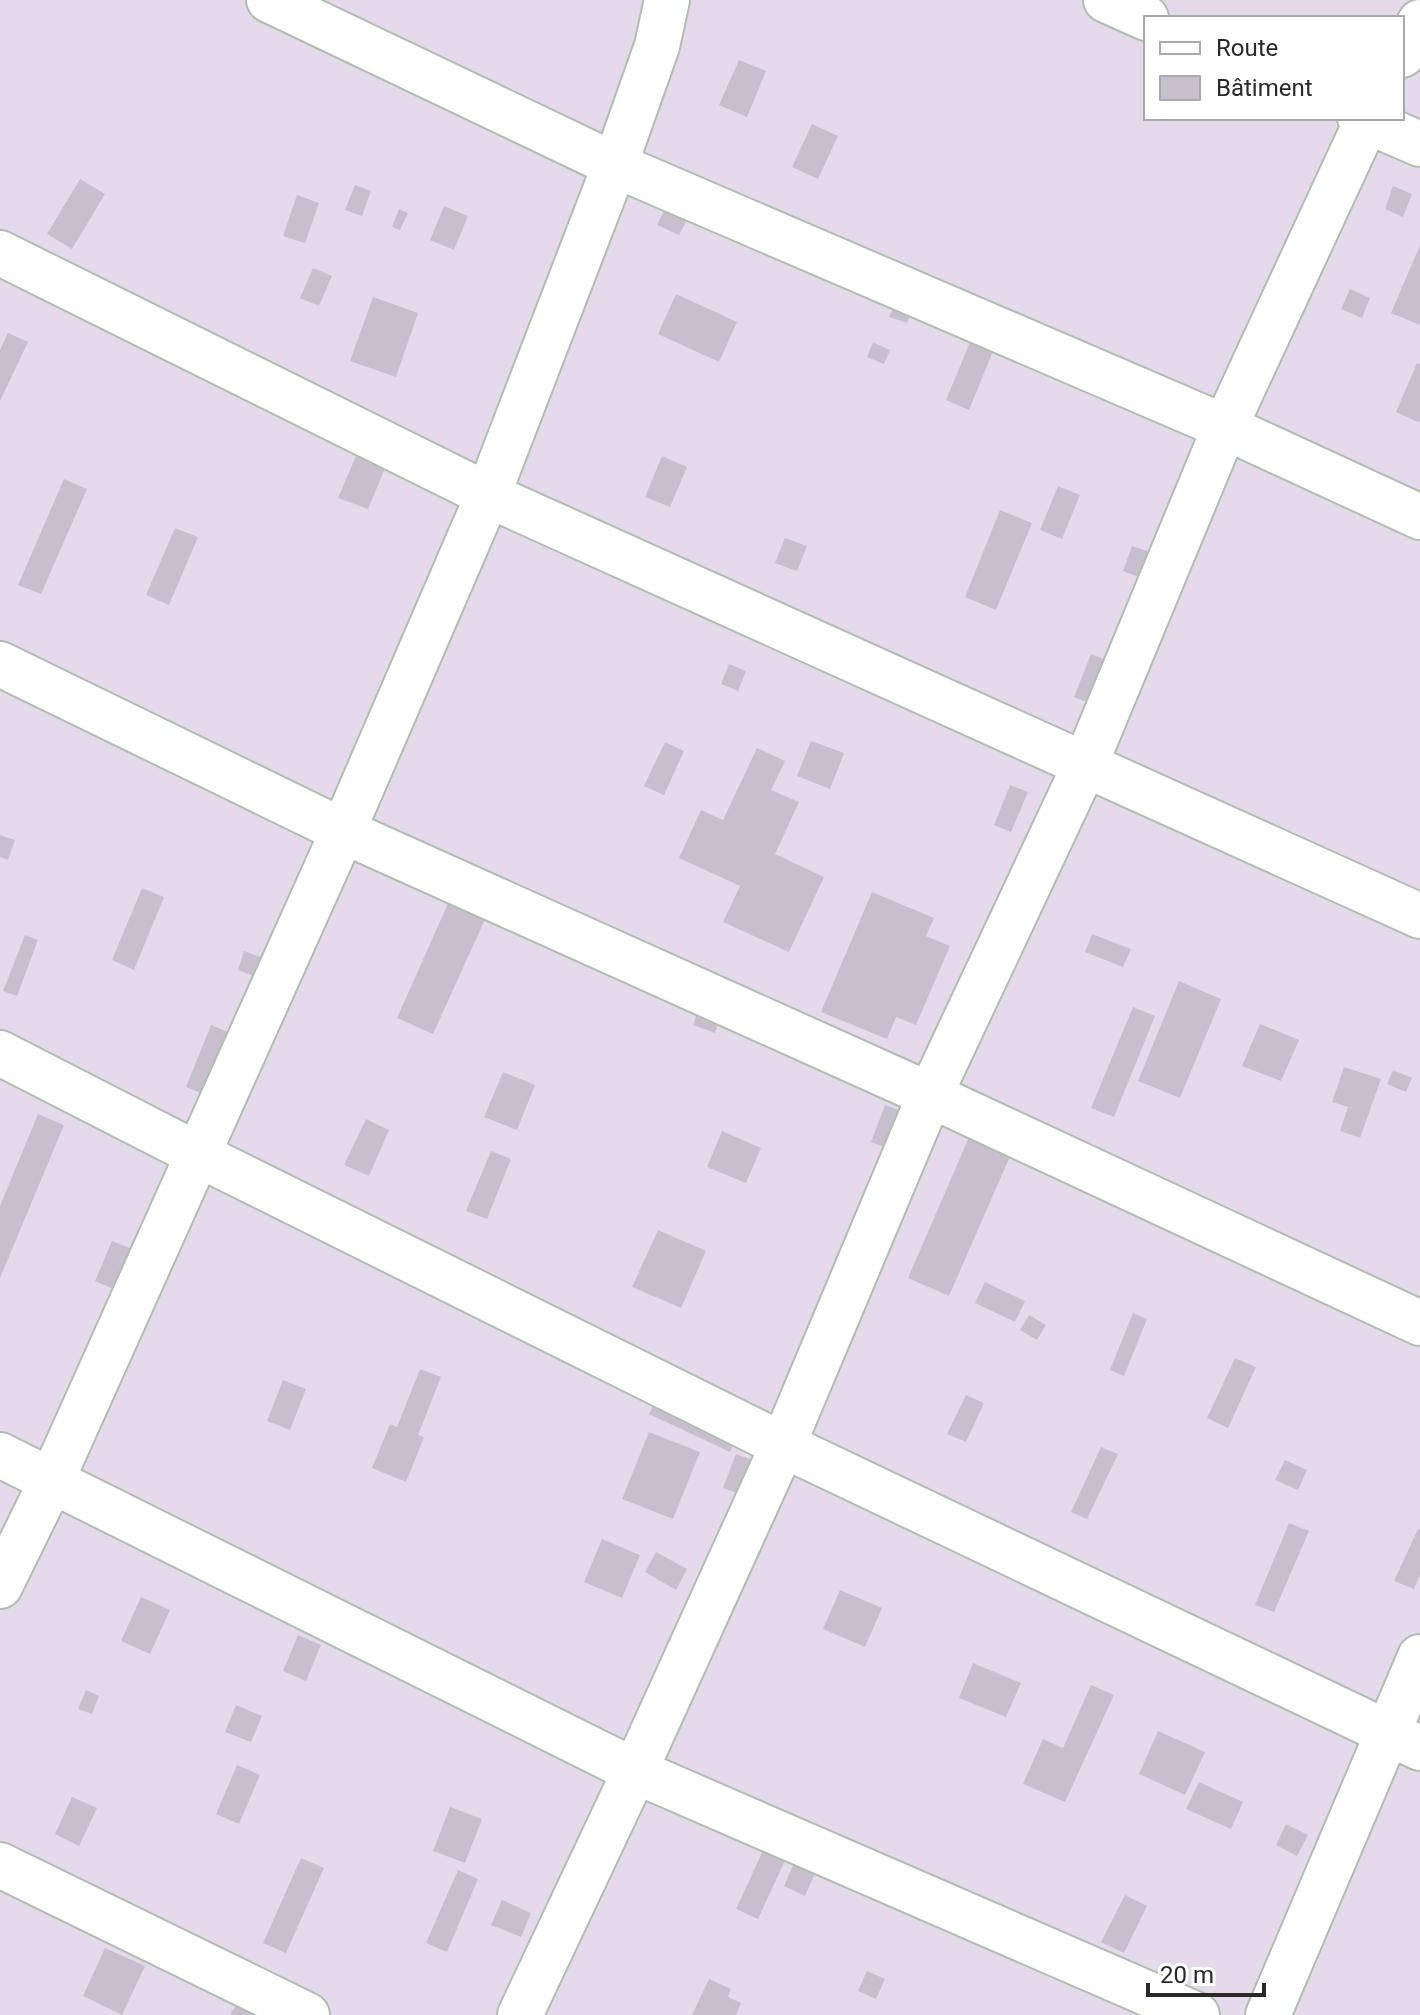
<svg xmlns="http://www.w3.org/2000/svg" width="1420" height="2015" font-family="Roboto,sans-serif">
<rect width="100%" height="100%" fill="#e4daec"/>
<!-- building -->
<path fill="#c8bfce" d="M 739,60 L 766,71 L 747,117 L 719,105 Z
M 812,124 L 838,136 L 818,179 L 792,167 Z
M 80,179 L 105,194 L 72,249 L 47,234 Z
M 355,185 L 371,191 L 362,216 L 345,210 Z
M 1393,186 L 1412,194 L 1403,217 L 1385,209 Z
M 297,195 L 319,203 L 305,243 L 283,236 Z
M 668,203 L 690,214 L 679,235 L 657,225 Z
M 444,206 L 468,216 L 454,250 L 430,240 Z
M 399,209 L 408,213 L 400,230 L 392,227 Z
M 1420,245 L 1420,325 L 1391,313 Z
M 313,268 L 332,276 L 319,306 L 300,298 Z
M 1350,289 L 1370,298 L 1362,318 L 1341,309 Z
M 676,294 L 737,322 L 719,362 L 658,334 Z
M 373,297 L 418,313 L 396,377 L 350,361 Z
M 895,304 L 912,310 L 907,323 L 889,317 Z
M 8,333 L 28,342 L 0,401 L 0,350 Z
M 973,335 L 996,344 L 969,410 L 946,400 Z
M 873,342 L 890,350 L 884,364 L 867,357 Z
M 1417,363 L 1420,364 L 1420,423 L 1396,412 Z
M 360,447 L 389,459 L 368,509 L 338,498 Z
M 662,456 L 687,467 L 670,507 L 645,497 Z
M 64,479 L 87,489 L 41,594 L 18,585 Z
M 1058,486 L 1080,495 L 1062,539 L 1040,530 Z
M 1000,510 L 1032,523 L 996,610 L 965,597 Z
M 175,528 L 198,537 L 169,605 L 146,595 Z
M 785,538 L 807,546 L 797,571 L 775,563 Z
M 1132,546 L 1159,555 L 1149,581 L 1123,571 Z
M 1091,654 L 1111,662 L 1094,705 L 1074,697 Z
M 729,664 L 746,671 L 738,691 L 721,684 Z
M 811,741 L 844,753 L 830,789 L 797,776 Z
M 665,742 L 684,751 L 664,795 L 644,786 Z
M 757,748 L 785,761 L 771,790 L 799,802 L 775,854 L 824,877 L 789,952 L 723,922 L 740,886 L 679,858 L 701,810 L 723,820 Z
M 1010,785 L 1028,792 L 1011,832 L 994,825 Z
M 0,835 L 15,840 L 8,860 L 0,857 Z
M 142,888 L 164,897 L 134,970 L 112,960 Z
M 872,892 L 934,918 L 926,936 L 950,946 L 916,1025 L 896,1017 L 887,1039 L 821,1012 Z
M 450,899 L 487,915 L 433,1034 L 397,1018 Z
M 1092,934 L 1131,949 L 1123,967 L 1085,952 Z
M 25,935 L 38,940 L 17,996 L 3,991 Z
M 244,951 L 268,960 L 262,979 L 238,970 Z
M 1179,981 L 1221,999 L 1180,1098 L 1138,1081 Z
M 1133,1007 L 1155,1016 L 1114,1117 L 1091,1108 Z
M 699,1008 L 721,1016 L 715,1033 L 693,1025 Z
M 1260,1024 L 1299,1040 L 1281,1081 L 1242,1066 Z
M 211,1025 L 233,1034 L 209,1096 L 186,1087 Z
M 1344,1067 L 1381,1079 L 1360,1138 L 1340,1131 L 1348,1107 L 1332,1102 Z
M 1393,1070 L 1412,1078 L 1406,1092 L 1387,1084 Z
M 503,1072 L 535,1085 L 517,1130 L 484,1117 Z
M 885,1105 L 909,1114 L 895,1151 L 871,1142 Z
M 38,1114 L 64,1125 L 0,1278 L 0,1206 Z
M 366,1119 L 389,1130 L 369,1176 L 344,1165 Z
M 722,1131 L 761,1148 L 746,1183 L 707,1167 Z
M 970,1135 L 1011,1154 L 949,1296 L 908,1278 Z
M 491,1151 L 511,1159 L 487,1219 L 466,1211 Z
M 658,1230 L 706,1251 L 681,1308 L 632,1287 Z
M 112,1241 L 140,1252 L 123,1293 L 95,1281 Z
M 985,1282 L 1025,1301 L 1015,1322 L 975,1303 Z
M 1133,1313 L 1147,1319 L 1124,1376 L 1110,1370 Z
M 1029,1315 L 1046,1325 L 1037,1340 L 1020,1330 Z
M 1235,1358 L 1256,1367 L 1228,1428 L 1207,1418 Z
M 420,1369 L 441,1377 L 418,1435 L 424,1437 L 406,1482 L 372,1468 L 390,1424 L 397,1427 Z
M 283,1380 L 306,1389 L 290,1430 L 267,1421 Z
M 662,1388 L 743,1425 L 730,1452 L 649,1414 Z
M 966,1395 L 984,1403 L 966,1442 L 947,1434 Z
M 649,1432 L 700,1452 L 673,1519 L 622,1499 Z
M 1101,1447 L 1118,1454 L 1087,1519 L 1071,1512 Z
M 736,1454 L 758,1462 L 745,1496 L 723,1488 Z
M 1285,1460 L 1307,1470 L 1298,1490 L 1275,1480 Z
M 1289,1523 L 1309,1531 L 1274,1612 L 1255,1605 Z
M 1418,1529 L 1420,1530 L 1420,1575 L 1414,1589 L 1394,1581 Z
M 602,1539 L 640,1555 L 622,1598 L 584,1582 Z
M 656,1552 L 687,1569 L 676,1590 L 645,1572 Z
M 840,1590 L 882,1608 L 865,1647 L 823,1629 Z
M 141,1597 L 170,1610 L 150,1654 L 121,1641 Z
M 298,1635 L 321,1645 L 306,1681 L 283,1671 Z
M 973,1663 L 1021,1683 L 1006,1717 L 959,1698 Z
M 1091,1685 L 1114,1695 L 1065,1802 L 1023,1784 L 1043,1739 L 1063,1748 Z
M 86,1690 L 99,1696 L 92,1714 L 78,1709 Z
M 236,1705 L 262,1716 L 251,1742 L 225,1732 Z
M 1158,1731 L 1205,1752 L 1185,1795 L 1139,1774 Z
M 237,1765 L 260,1775 L 239,1824 L 216,1814 Z
M 1199,1782 L 1243,1802 L 1231,1829 L 1186,1809 Z
M 72,1797 L 97,1808 L 79,1846 L 55,1834 Z
M 450,1807 L 482,1819 L 465,1863 L 433,1851 Z
M 1286,1824 L 1308,1835 L 1297,1856 L 1276,1845 Z
M 767,1842 L 789,1852 L 758,1919 L 736,1909 Z
M 301,1858 L 324,1868 L 286,1953 L 263,1943 Z
M 795,1861 L 816,1871 L 805,1896 L 784,1886 Z
M 458,1870 L 478,1879 L 447,1952 L 426,1943 Z
M 1125,1895 L 1147,1906 L 1124,1953 L 1101,1942 Z
M 502,1900 L 531,1913 L 521,1937 L 491,1925 Z
M 105,1948 L 145,1966 L 122,2015 L 83,1996 Z
M 867,1971 L 885,1979 L 876,1999 L 858,1991 Z
M 709,1979 L 731,1989 L 728,1997 L 741,2003 L 736,2015 L 692,2015 Z
M 236,2005 L 255,2015 L 230,2015 Z"/>
<g fill="none" stroke-linecap="round" stroke-linejoin="round">
<!-- minor casing -->
<g stroke="#b1bdaf" stroke-width="48">
<path id="minor" d="M 269,0 L 615,165 L 1225,427 L 1420,517
M 1106,0 L 1146,18
M 1402,55 L 1420,22
M 1360,118 L 1420,144
M 0,253 L 488,495 L 1420,916
M 0,664 L 343,831 L 930,1095 L 1420,1323
M 0,1053 L 197,1154 L 783,1445 L 1420,1748
M 0,1455 L 635,1771 L 1197,2015
M 0,1586 L 51,1482 L 343,831 L 488,495 L 615,165 L 657,46 L 667,0
M 0,1865 L 307,2015
M 520,2015 L 635,1771 L 783,1445 L 930,1095 L 1085,765 L 1225,427 L 1368,118
M 1268,2015 L 1420,1657"/>
</g>
<!-- minor -->
<use href="#minor" stroke="#fff" stroke-width="44"/>
</g>
<!-- legend -->
<rect x="1144" y="16" width="260" height="104" fill="#ffffff" stroke="#a9a9a9" stroke-width="2"/>
<rect x="1160" y="42" width="40" height="12" fill="#ffffff" stroke="#a9a9a9" stroke-width="2"/>
<text x="1216" y="56" font-size="24" fill="#292929">Route</text>
<rect x="1160" y="76" width="40" height="24" fill="#c8bfce" stroke="#a9a9a9" stroke-width="2"/>
<text x="1216" y="96" font-size="24" fill="#292929">Bâtiment</text>
<!-- scale -->
<path d="M1148 1983v12h116v-12" fill="none" stroke="#292929" stroke-width="4"/>
<text x="1160" y="1983" font-size="24" fill="#292929" stroke="#ffffff" stroke-width="6" paint-order="stroke">20 m</text>
</svg>
